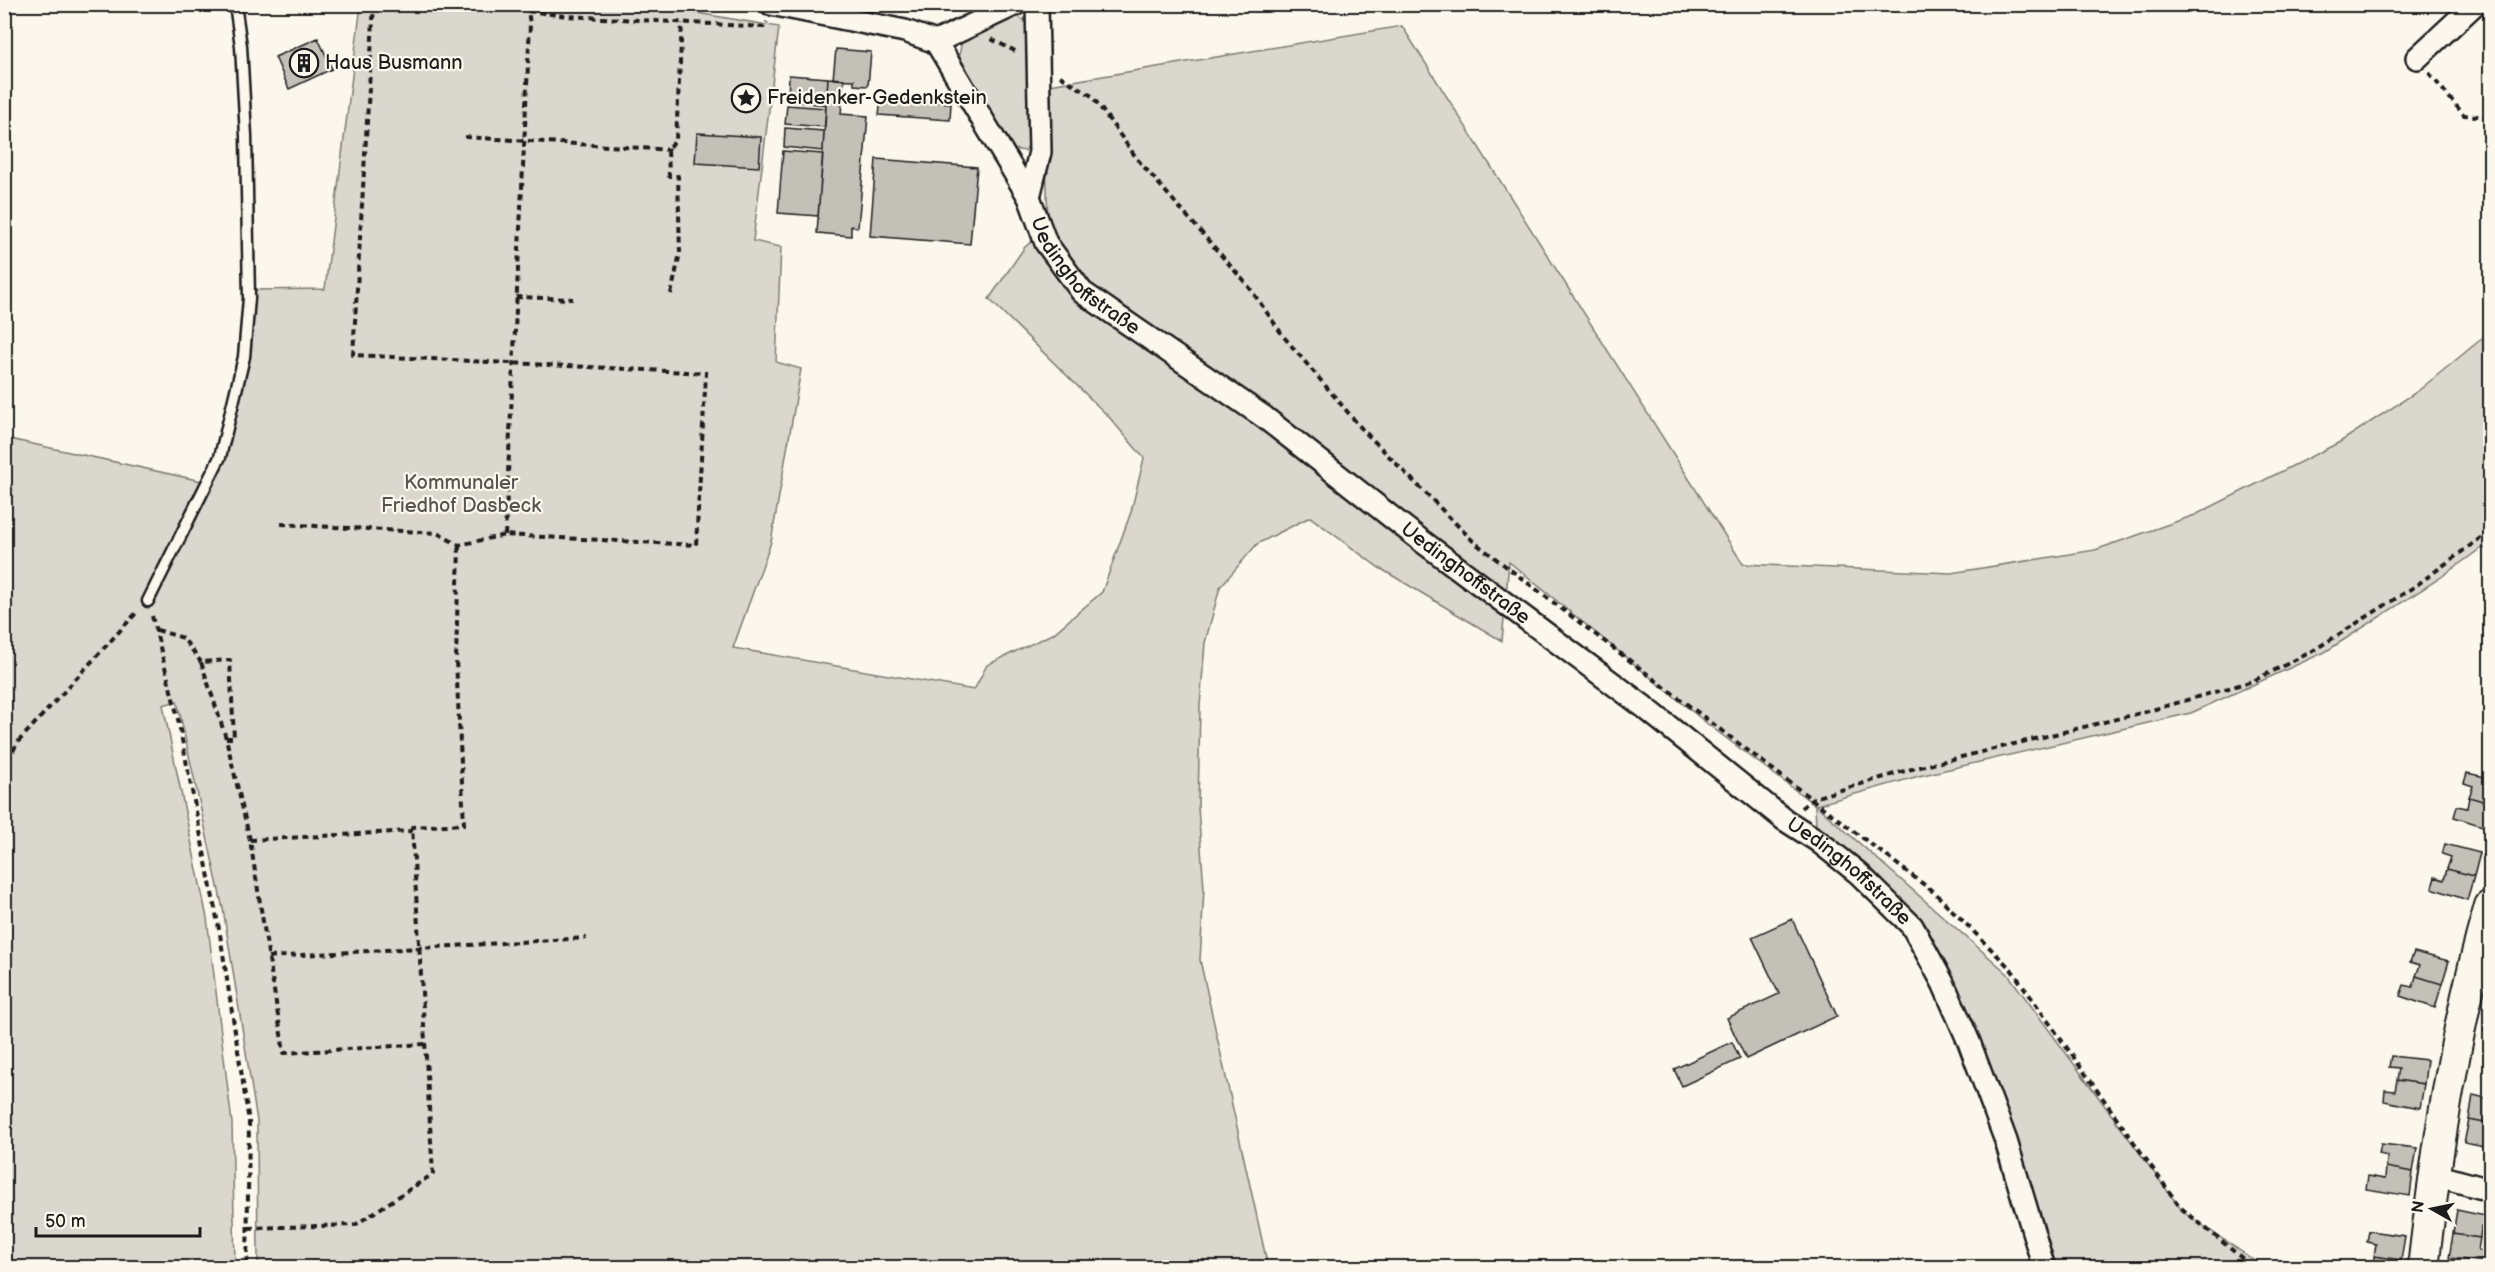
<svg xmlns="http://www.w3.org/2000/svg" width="2495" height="1272" font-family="'Balsamiq Sans',sans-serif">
<rect width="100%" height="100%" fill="#fbf7ec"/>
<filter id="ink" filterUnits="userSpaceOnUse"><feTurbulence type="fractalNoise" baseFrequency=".0167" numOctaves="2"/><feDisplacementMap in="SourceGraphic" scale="12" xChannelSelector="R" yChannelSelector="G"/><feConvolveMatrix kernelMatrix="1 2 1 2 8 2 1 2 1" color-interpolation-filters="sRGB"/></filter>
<g filter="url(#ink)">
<!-- green -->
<path fill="#dad7ce" stroke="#7b7a75" stroke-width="1.5" d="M 361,5 L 650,5 L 779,27 L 753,241 L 781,247 L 776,362 L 801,369 L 771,542 L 733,648 L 974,690 L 987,665 L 1054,633 L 1102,592 L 1131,512 L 1144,458 L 1109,417 L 989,299 L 1024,248 L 1048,227 L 1044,86 L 1402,26 L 1743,564 L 1951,573 L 2095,550 L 2195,515 L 2340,442 L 2418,391 L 2490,332 L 2490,548 L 2480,549 L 2440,578 L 2325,652 L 2191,713 L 1919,776 L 1816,805 L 2007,973 L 2183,1212 L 2264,1267 L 2053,1267 L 1953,981 L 1926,925 L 1871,868 L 1816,829 L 1815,805 L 1710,726 L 1509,562 L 1502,641 L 1378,567 L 1310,517 L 1257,544 L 1220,587 L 1205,643 L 1200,706 L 1198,807 L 1204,889 L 1200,960 L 1268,1267 L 258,1267 L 257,1121 L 223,909 L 177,701 L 163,705 L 207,918 L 232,1123 L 235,1267 L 5,1268 L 5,438 L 211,483 L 250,336 L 253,290 L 325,289 Z
M 1003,17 L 1019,17 L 1030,25 L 1032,140 L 1025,151 L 1013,149 L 959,56 L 963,34 Z"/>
<!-- building -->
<path fill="#c3c0b8" stroke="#1c1c1c" stroke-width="1.5" d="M 318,38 L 332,69 L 289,89 L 275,57 Z
M 836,49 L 871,52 L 868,86 L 854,85 L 854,80 L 833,79 Z
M 789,75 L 828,78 L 826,105 L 788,101 Z
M 828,78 L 844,79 L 841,114 L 868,116 L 858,227 L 851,226 L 851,236 L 817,233 Z
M 881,98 L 951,103 L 950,120 L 879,115 Z
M 787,105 L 826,108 L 825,127 L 785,124 Z
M 785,128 L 824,131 L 823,151 L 784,147 Z
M 697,133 L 761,137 L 759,167 L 695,163 Z
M 783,151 L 823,154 L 818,216 L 778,213 Z
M 876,159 L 977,167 L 970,244 L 870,236 Z
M 2467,773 L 2490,778 L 2490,803 L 2469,797 L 2473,786 L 2464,783 Z
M 2469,797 L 2490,803 L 2489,828 L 2454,817 L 2457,806 L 2467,808 Z
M 2445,844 L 2480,853 L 2474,876 L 2447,869 L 2451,857 L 2442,854 Z
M 2447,869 L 2474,876 L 2467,900 L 2432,888 L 2435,877 L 2444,880 Z
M 1792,919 L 1837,1016 L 1746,1059 L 1727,1018 L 1779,994 L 1752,937 Z
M 2414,952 L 2449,961 L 2442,984 L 2416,976 L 2420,965 L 2410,962 Z
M 2416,976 L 2442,984 L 2435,1008 L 2400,996 L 2404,985 L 2413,987 Z
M 2488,1008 L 2490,1008 L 2490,1033 L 2484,1031 Z
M 1732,1042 L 1740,1059 L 1682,1086 L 1674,1069 Z
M 2391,1056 L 2427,1060 L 2424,1084 L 2397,1080 L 2399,1068 L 2389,1067 Z
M 2397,1080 L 2424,1084 L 2420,1108 L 2384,1101 L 2385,1090 L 2395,1091 Z
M 2473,1095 L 2490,1099 L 2490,1124 L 2469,1120 Z
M 2469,1120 L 2490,1124 L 2490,1148 L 2464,1143 Z
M 2381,1144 L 2417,1148 L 2413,1172 L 2386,1167 L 2388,1156 L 2379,1154 Z
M 2386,1167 L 2413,1172 L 2410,1196 L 2366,1189 L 2368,1176 L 2385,1179 Z
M 2457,1210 L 2490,1217 L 2490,1228 L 2481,1227 L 2480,1238 L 2453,1234 Z
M 2369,1231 L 2405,1236 L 2401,1260 L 2374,1256 L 2376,1244 L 2367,1242 Z
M 2453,1234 L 2480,1238 L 2478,1250 L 2487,1252 L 2486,1262 L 2449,1258 Z
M 2374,1256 L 2401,1260 L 2400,1268 L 2363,1268 L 2373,1267 Z"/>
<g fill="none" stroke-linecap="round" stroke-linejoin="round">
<!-- lane casing -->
<g stroke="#1c1c1c" stroke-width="15">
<path id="lane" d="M 148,601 L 220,457 L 244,357 L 249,298 L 246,136 L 241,46 L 235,4"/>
</g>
<!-- street casing -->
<g stroke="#1c1c1c" stroke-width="26">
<g id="street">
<path id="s1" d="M 771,4 L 905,31 L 936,42 L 1029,197 L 1046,243 L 1082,292 L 1264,417 L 1423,542 L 1643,706 L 1785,820 L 1818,841 L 1858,873 L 1912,926 L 1943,983 L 1969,1042 L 2006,1141 L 2044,1268"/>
<path d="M 936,42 L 1016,4"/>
<path d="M 2417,58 L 2475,4"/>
<path d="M 1029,197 L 1040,152 L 1037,4"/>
<path d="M 2435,1175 L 2490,1190"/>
</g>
</g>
<!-- secondary casing -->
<g stroke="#1c1c1c" stroke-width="34">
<path id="secondary" d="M 2423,1268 C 2437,1146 2456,1023 2490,906"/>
</g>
<!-- path -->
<path stroke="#1c1c1c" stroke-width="4" stroke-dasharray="6 4.5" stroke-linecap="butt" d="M 528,11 L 566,16 L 764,27 L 767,22
M 991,39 L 1017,52
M 2429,73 L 2464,115 L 2490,117
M 1060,76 L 1092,96 L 1138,160 L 1249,287 L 1284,337 L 1362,429 L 1474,542 L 1935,893 L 2011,969 L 2180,1207 L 2254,1268
M 465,137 L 673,150
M 671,294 L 680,253 L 678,176 L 669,176 L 668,150 L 676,139 L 682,23
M 516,297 L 573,299
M 281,524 L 437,533 L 459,545 L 505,535 L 696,545 L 706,373 L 353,355 L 374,4
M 505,535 L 530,24 L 527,4
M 152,616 L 177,714 L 220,934 L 249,1122 L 247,1268
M 157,630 L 183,638 L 201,662
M 226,738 L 234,738 L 230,660 L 201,662 L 226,738 L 250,840 L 284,1053 L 425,1044
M 4,770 L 17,743 L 138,611
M 1801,808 L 1814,798 L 1908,770 L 2145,712 L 2253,681 L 2311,652 L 2414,587 L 2490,531
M 250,840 L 412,831
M 269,957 L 586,938
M 248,1228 L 355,1225 L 433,1174 L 412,827 L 464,824 L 456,660 L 459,545"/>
<!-- lane -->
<use href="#lane" stroke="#fbf7ec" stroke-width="10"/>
<!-- street -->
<use href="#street" stroke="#fbf7ec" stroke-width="21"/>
<!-- secondary -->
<use href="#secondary" stroke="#fbf7ec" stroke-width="30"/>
</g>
</g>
<!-- icons -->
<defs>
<g id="building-ring" transform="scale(1.5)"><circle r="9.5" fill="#fbf7ec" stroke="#1c1c1c" stroke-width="1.5"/><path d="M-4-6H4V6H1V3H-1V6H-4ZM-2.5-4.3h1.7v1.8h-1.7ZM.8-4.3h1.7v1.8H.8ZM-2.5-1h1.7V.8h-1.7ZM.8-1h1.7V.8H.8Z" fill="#1c1c1c"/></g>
<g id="sight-ring" transform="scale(1.5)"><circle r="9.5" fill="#fbf7ec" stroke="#1c1c1c" stroke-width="1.5"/><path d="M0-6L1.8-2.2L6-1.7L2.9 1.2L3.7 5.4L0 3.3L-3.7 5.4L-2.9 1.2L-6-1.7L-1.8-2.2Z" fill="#1c1c1c"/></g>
</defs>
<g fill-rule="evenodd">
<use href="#building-ring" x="304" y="63"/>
<use href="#sight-ring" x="746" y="98"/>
</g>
<g text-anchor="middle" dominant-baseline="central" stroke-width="4.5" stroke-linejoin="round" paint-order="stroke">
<!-- poi labels -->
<g font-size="20" fill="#1c1c1c" stroke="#fbf7ec" text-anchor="start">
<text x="325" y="63">Haus Busmann</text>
<text x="767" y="98">Freidenker-Gedenkstein</text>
</g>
<!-- street labels -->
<g font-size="20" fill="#1c1c1c" stroke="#fbf7ec">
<text stroke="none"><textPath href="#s1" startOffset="450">Uedinghoffstraße</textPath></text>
<text stroke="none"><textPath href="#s1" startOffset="936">Uedinghoffstraße</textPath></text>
<text stroke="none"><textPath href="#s1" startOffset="1422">Uedinghoffstraße</textPath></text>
</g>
<!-- park labels -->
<g font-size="20" fill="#555451" stroke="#fbf7ec">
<text x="461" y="483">Kommunaler<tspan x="461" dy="23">Friedhof Dasbeck</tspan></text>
</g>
</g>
<!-- margin -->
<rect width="2495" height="1272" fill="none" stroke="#fbf7ec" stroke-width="24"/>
<rect x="12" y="12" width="2471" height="1248" fill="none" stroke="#1c1c1c" stroke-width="2" filter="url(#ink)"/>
<!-- north arrow -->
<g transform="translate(2432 1209) rotate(279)" stroke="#fbf7ec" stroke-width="4.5" paint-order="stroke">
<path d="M0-4.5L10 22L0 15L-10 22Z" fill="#1c1c1c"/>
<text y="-9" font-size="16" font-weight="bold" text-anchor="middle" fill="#1c1c1c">N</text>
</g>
<!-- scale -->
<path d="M36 1227v9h164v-9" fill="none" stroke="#1c1c1c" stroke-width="3"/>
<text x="45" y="1227" font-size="18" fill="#1c1c1c" stroke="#fbf7ec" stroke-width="4.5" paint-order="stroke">50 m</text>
</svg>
